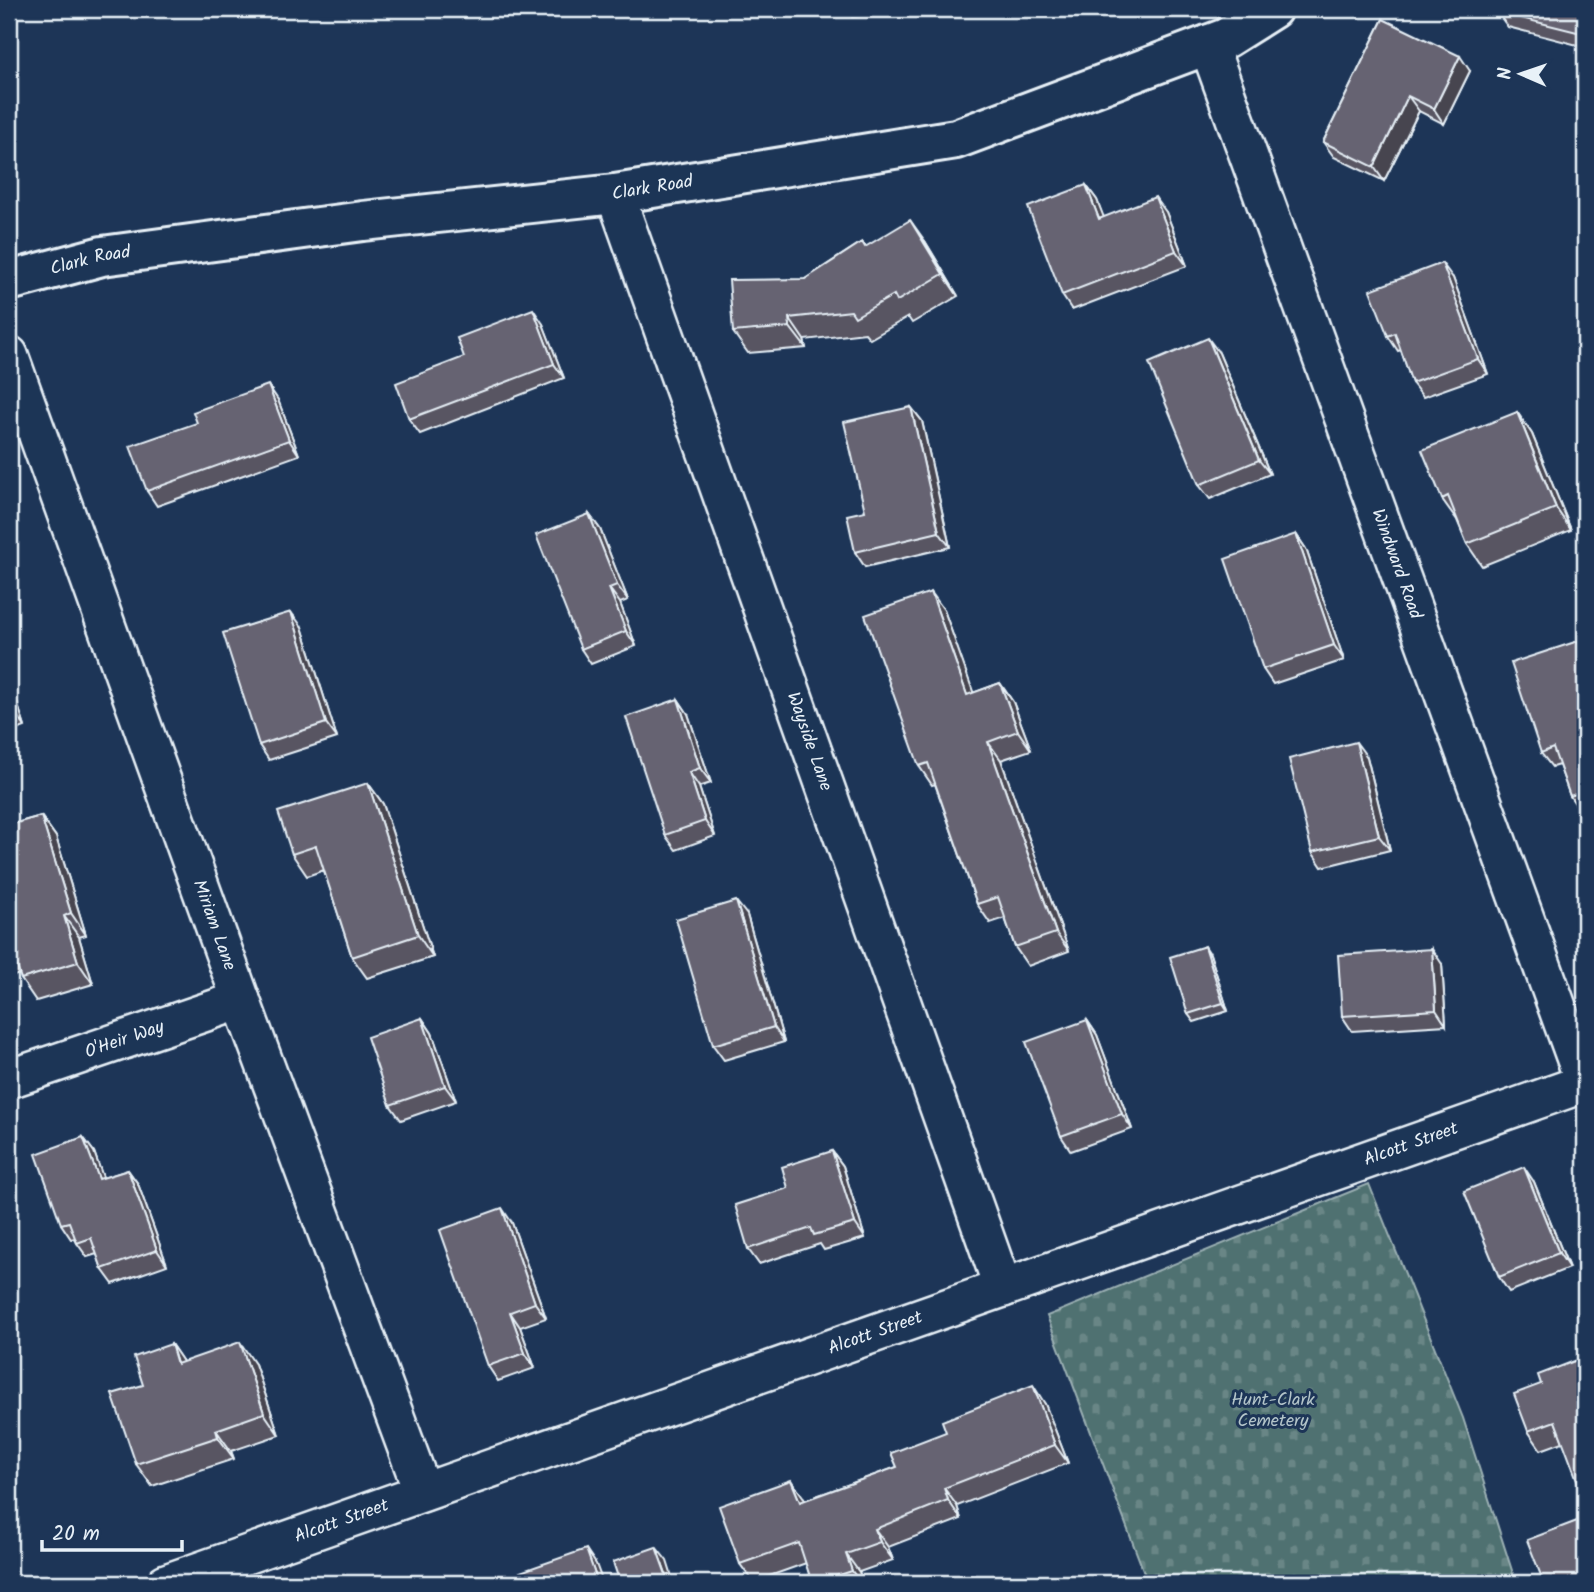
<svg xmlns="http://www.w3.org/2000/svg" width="1594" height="1592" font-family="Kalam,sans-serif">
<defs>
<pattern id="cemetery-stones" width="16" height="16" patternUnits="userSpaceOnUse" patternTransform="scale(1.75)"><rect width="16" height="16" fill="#507171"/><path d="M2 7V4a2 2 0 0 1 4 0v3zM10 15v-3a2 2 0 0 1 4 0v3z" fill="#698686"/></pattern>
</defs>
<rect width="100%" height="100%" fill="#1d3557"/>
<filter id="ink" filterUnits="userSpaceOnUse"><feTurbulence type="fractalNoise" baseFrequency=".0143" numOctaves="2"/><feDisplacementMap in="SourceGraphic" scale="14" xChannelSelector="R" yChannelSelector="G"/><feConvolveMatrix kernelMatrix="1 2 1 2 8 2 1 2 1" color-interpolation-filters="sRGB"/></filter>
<g filter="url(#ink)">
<!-- cemetery -->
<path fill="url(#cemetery-stones)" stroke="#9cb1b4" stroke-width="2" d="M 1369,1184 L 1463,1418 L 1516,1583 L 1148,1583 L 1047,1316 Z"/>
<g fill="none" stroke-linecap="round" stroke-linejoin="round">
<!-- minor casing -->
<g stroke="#e8f1f8" stroke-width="42">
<g id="minor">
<path id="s1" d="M 1208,44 L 1585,1084"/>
<path id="s2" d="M 615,194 L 1003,1288"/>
<path id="s3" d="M 9,355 L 241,1000 L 423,1492"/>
<path id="s4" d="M 9,1079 L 241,1000"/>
<path id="s5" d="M 166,1583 L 1585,1083"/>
</g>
</g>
<!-- tertiary casing -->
<g stroke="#e8f1f8" stroke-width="44">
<g id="tertiary">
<path id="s6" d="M 9,281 L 102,256 L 363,221 L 615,194 L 956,139 L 1226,38 L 1272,9"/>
</g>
</g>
<!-- minor -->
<use href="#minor" stroke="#1d3557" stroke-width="37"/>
<!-- tertiary -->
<use href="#tertiary" stroke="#1d3557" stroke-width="38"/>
</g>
<!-- wall -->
<path fill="#585562" stroke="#e8f1f8" stroke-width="2" d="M 846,9 L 925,9 L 852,17 Z
M 1585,9 L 1585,47 L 1508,27 L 1497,12 Z
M 1383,19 L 1470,71 L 1444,124 L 1419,111 L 1384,181 L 1334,157 L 1323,142 Z
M 1086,185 L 1097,200 L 1103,217 L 1166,212 L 1187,266 L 1072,310 L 1062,295 Z
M 925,241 L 958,296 L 912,323 L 908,317 L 870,339 L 865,333 L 804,340 L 806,348 L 748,353 L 733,332 L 805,279 L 862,242 L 866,247 Z
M 1453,278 L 1488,374 L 1423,397 L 1412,383 L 1401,350 L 1398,351 L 1388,336 Z
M 543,324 L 564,378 L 420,434 L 409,419 L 464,357 Z
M 1219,353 L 1270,474 L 1210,499 L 1199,485 Z
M 278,400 L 299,455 L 157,506 L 147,491 Z
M 911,407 L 922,421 L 950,547 L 865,567 L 855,552 L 865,511 Z
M 1517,412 L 1532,434 L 1571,530 L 1482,566 L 1467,544 L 1457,520 L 1442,499 Z
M 589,514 L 600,529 L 628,600 L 620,603 L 636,646 L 591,664 L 581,649 Z
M 1296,534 L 1306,549 L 1344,660 L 1273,684 L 1263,669 Z
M 944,610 L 973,693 L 1000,683 L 1013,702 L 1031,750 L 1001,760 L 1069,951 L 1028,966 L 1015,947 L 1005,918 L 990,923 L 977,904 L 935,784 L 932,785 L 919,766 Z
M 302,627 L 337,738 L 269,760 L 259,745 Z
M 1578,641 L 1585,651 L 1585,809 L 1580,811 L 1570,796 L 1559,765 L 1552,767 L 1541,753 Z
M 9,678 L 25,727 L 9,733 Z
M 678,699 L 688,714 L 711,783 L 699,787 L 715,836 L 676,850 L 665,835 Z
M 1367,757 L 1390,850 L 1322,867 L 1312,852 Z
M 368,783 L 383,804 L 433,957 L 367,978 L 352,957 L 324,870 L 307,876 L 292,854 Z
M 41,816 L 56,837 L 86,935 L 79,937 L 93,984 L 36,1001 L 21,979 L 19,974 L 9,978 L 9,825 Z
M 747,915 L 784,1042 L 724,1060 L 713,1045 Z
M 1210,954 L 1228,1011 L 1194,1022 L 1188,1014 Z
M 1442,964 L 1446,1025 L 1352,1031 L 1342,1016 Z
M 422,1018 L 432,1033 L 456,1101 L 401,1120 L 390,1105 Z
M 1087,1020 L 1097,1035 L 1132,1129 L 1071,1151 L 1061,1136 Z
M 83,1137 L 94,1152 L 103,1178 L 128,1170 L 138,1184 L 167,1265 L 113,1284 L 102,1269 L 97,1254 L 87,1257 L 77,1243 L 75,1238 L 71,1239 L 61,1224 Z
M 832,1151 L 843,1166 L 865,1238 L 824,1250 L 820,1244 L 759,1264 L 748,1249 L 788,1188 Z
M 1534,1182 L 1569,1268 L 1509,1292 L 1499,1277 Z
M 512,1223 L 546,1318 L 520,1327 L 535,1368 L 498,1381 L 488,1366 Z
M 171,1344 L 183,1362 L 255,1364 L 279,1435 L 231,1451 L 234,1459 L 152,1486 L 136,1464 L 143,1385 Z
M 1541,1384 L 1563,1442 L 1541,1450 L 1528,1431 Z
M 1045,1404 L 1068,1463 L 957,1506 L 961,1519 L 888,1547 L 893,1560 L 859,1572 L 863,1583 L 812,1583 L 806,1563 L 753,1582 L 740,1564 L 804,1498 L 805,1500 L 897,1467 Z"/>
<!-- shaded-wall -->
<path fill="#474550" stroke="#e8f1f8" stroke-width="2" d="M 1460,56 L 1470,71 L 1444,124 L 1434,109 Z
M 1408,96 L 1419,111 L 1384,181 L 1374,167 Z
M 1086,185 L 1097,200 L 1110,233 L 1099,219 Z
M 1155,197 L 1166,212 L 1187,266 L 1176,251 Z
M 910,220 L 925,241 L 958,296 L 943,274 Z
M 1442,263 L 1453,278 L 1488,374 L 1478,359 Z
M 533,309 L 543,324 L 564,378 L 554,364 Z
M 789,318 L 804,340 L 806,348 L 790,327 Z
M 1208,338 L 1219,353 L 1270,474 L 1259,460 Z
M 268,385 L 278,400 L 299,455 L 289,440 Z
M 911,407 L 922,421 L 950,547 L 939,532 Z
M 1517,412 L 1532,434 L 1571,530 L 1556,508 Z
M 589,514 L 600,529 L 628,600 L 617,585 Z
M 1296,534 L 1306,549 L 1344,660 L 1334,645 Z
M 609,588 L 620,603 L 636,646 L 626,631 Z
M 931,592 L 944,610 L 981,714 L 967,695 Z
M 291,612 L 302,627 L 337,738 L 326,723 Z
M 1578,641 L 1585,651 L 1585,662 Z
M 9,678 L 25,727 L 16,714 L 9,692 Z
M 1000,683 L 1013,702 L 1031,750 L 1018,731 Z
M 678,699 L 688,714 L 711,783 L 700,768 Z
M 988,742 L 1001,760 L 1069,951 L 1056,933 Z
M 1356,742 L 1367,757 L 1390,850 L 1379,836 Z
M 689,772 L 699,787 L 715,836 L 705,821 Z
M 368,783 L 383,804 L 433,957 L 418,935 Z
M 41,816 L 56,837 L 86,935 L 71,913 Z
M 736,901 L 747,915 L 784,1042 L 774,1027 Z
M 64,916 L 79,937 L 93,984 L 78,962 Z
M 1205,946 L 1210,954 L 1228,1011 L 1223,1003 Z
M 1432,949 L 1442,964 L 1446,1025 L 1436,1010 Z
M 422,1018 L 432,1033 L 456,1101 L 445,1086 Z
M 1087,1020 L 1097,1035 L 1132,1129 L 1122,1114 Z
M 83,1137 L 94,1152 L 109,1194 L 99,1179 Z
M 832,1151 L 843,1166 L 865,1238 L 855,1223 Z
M 1524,1167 L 1534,1182 L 1569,1268 L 1559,1253 Z
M 128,1170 L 138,1184 L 167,1265 L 157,1250 Z
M 502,1208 L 512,1223 L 546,1318 L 535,1303 Z
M 510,1312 L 520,1327 L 535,1368 L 525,1353 Z
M 240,1342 L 255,1364 L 279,1435 L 264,1413 Z
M 171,1344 L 186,1366 L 177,1364 Z
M 1033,1385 L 1045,1404 L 1068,1463 L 1055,1445 Z
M 216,1430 L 231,1451 L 234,1459 L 218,1437 Z
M 791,1480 L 804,1498 L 813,1520 L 800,1502 Z
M 944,1488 L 957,1506 L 961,1519 L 948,1500 Z
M 875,1529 L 888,1547 L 893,1560 L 880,1542 Z
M 656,1547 L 667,1561 L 674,1583 L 669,1583 Z
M 586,1549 L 596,1564 L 603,1583 L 598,1583 Z
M 846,1554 L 859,1572 L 863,1583 L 861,1583 L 852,1571 Z"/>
<!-- building -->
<path fill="#666372" stroke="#e8f1f8" stroke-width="2" d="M 1498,9 L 1585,9 L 1585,34 L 1497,12 Z
M 1383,19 L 1460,56 L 1434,109 L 1408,96 L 1374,167 L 1323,142 Z
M 1086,185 L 1099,219 L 1155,197 L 1176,251 L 1062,295 L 1028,207 Z
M 910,220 L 943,274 L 897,301 L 894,295 L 855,317 L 851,311 L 789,318 L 790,327 L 733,332 L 729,280 L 805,279 L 862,242 L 865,247 Z
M 1442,263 L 1478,359 L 1412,383 L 1395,333 L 1388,336 L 1370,290 Z
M 533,309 L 554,364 L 409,419 L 396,383 L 464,357 L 457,338 Z
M 1208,338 L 1259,460 L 1199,485 L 1149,363 Z
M 268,385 L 289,440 L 147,491 L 130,446 L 197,423 L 193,412 Z
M 911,407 L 939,532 L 855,552 L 847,515 L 865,511 L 844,422 Z
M 1517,412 L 1556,508 L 1467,544 L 1448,496 L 1442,499 L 1422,450 Z
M 589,514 L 617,585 L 609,588 L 626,631 L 581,649 L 536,535 Z
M 1585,515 L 1585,538 L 1578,518 Z
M 1296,534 L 1334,645 L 1263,669 L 1225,559 Z
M 931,592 L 967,695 L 1000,683 L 1018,731 L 988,742 L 1056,933 L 1015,947 L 998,897 L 977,904 L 928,763 L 919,766 L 865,615 Z
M 291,612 L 326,723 L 259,745 L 223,633 Z
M 1578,641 L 1585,662 L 1585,791 L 1570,796 L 1553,748 L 1541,753 L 1511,663 Z
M 9,692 L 16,714 L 9,717 Z
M 678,699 L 700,768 L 689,772 L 705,821 L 665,835 L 626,717 Z
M 1356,742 L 1379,836 L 1312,852 L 1289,759 Z
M 368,783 L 418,935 L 352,957 L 316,846 L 292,854 L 278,812 Z
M 41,816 L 71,913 L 64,916 L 78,962 L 21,979 L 12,951 L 9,952 L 9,825 Z
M 736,901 L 774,1027 L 713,1045 L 676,919 Z
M 1205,946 L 1223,1003 L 1188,1014 L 1170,957 Z
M 1432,949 L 1436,1010 L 1342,1016 L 1338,955 Z
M 422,1018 L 445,1086 L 390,1105 L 367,1037 Z
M 1087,1020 L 1122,1114 L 1061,1136 L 1026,1042 Z
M 83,1137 L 99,1179 L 128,1170 L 157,1250 L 102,1269 L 91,1238 L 77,1243 L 69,1222 L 61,1224 L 36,1154 Z
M 832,1151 L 855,1223 L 814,1235 L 811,1228 L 748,1249 L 735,1205 L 788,1188 L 782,1167 Z
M 1524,1167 L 1559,1253 L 1499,1277 L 1464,1191 Z
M 502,1208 L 535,1303 L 510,1312 L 525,1353 L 488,1366 L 440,1230 Z
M 240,1342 L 264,1413 L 216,1430 L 218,1437 L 136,1464 L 112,1394 L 143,1385 L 134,1357 L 171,1344 L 177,1364 Z
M 1585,1357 L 1585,1501 L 1555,1421 L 1528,1431 L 1514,1394 L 1541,1384 L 1538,1375 Z
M 1033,1385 L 1055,1445 L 944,1488 L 948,1500 L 875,1529 L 880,1542 L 846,1554 L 852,1571 L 815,1583 L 812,1583 L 799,1543 L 740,1564 L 719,1506 L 791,1480 L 800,1502 L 897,1467 L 891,1453 L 946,1432 L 942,1421 Z
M 1585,1518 L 1585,1583 L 1544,1583 L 1527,1540 Z
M 656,1547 L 669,1583 L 620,1583 L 613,1562 Z
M 586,1549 L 598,1583 L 525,1583 L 520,1572 Z"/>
</g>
<g text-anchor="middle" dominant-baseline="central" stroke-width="6" stroke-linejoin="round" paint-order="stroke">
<!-- street labels -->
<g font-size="18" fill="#e8f1f8" stroke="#1d3557">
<text stroke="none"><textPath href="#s6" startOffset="651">Clark Road</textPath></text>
<text stroke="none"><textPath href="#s6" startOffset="84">Clark Road</textPath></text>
<text stroke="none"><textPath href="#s1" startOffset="553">Windward Road</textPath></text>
<text stroke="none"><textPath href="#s2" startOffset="581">Wayside Lane</textPath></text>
<text stroke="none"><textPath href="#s3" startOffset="606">Miriam Lane</textPath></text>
<text stroke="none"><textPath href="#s4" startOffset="122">O'Heir Way</textPath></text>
<text stroke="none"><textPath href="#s5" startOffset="1320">Alcott Street</textPath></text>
<text stroke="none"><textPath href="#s5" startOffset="752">Alcott Street</textPath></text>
<text stroke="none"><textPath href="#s5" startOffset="186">Alcott Street</textPath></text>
</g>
<!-- park labels -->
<g font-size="18" fill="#b3c4c9" stroke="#1d3557">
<text x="1273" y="1400">Hunt-Clark<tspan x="1273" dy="21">Cemetery</tspan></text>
</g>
</g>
<!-- margin -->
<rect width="1594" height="1592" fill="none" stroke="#1d3557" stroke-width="35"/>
<rect x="18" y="18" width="1559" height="1557" fill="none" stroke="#e8f1f8" stroke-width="2.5" filter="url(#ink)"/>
<!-- north arrow -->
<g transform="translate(1521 74) rotate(272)" stroke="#1d3557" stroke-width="5" paint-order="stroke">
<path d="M0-5L12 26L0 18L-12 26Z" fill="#e8f1f8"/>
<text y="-10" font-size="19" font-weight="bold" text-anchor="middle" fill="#e8f1f8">N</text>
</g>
<!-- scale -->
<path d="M42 1540v10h140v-10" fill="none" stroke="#e8f1f8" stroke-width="3.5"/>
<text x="52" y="1540" font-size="21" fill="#e8f1f8" stroke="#1d3557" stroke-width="5" paint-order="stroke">20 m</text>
</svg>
